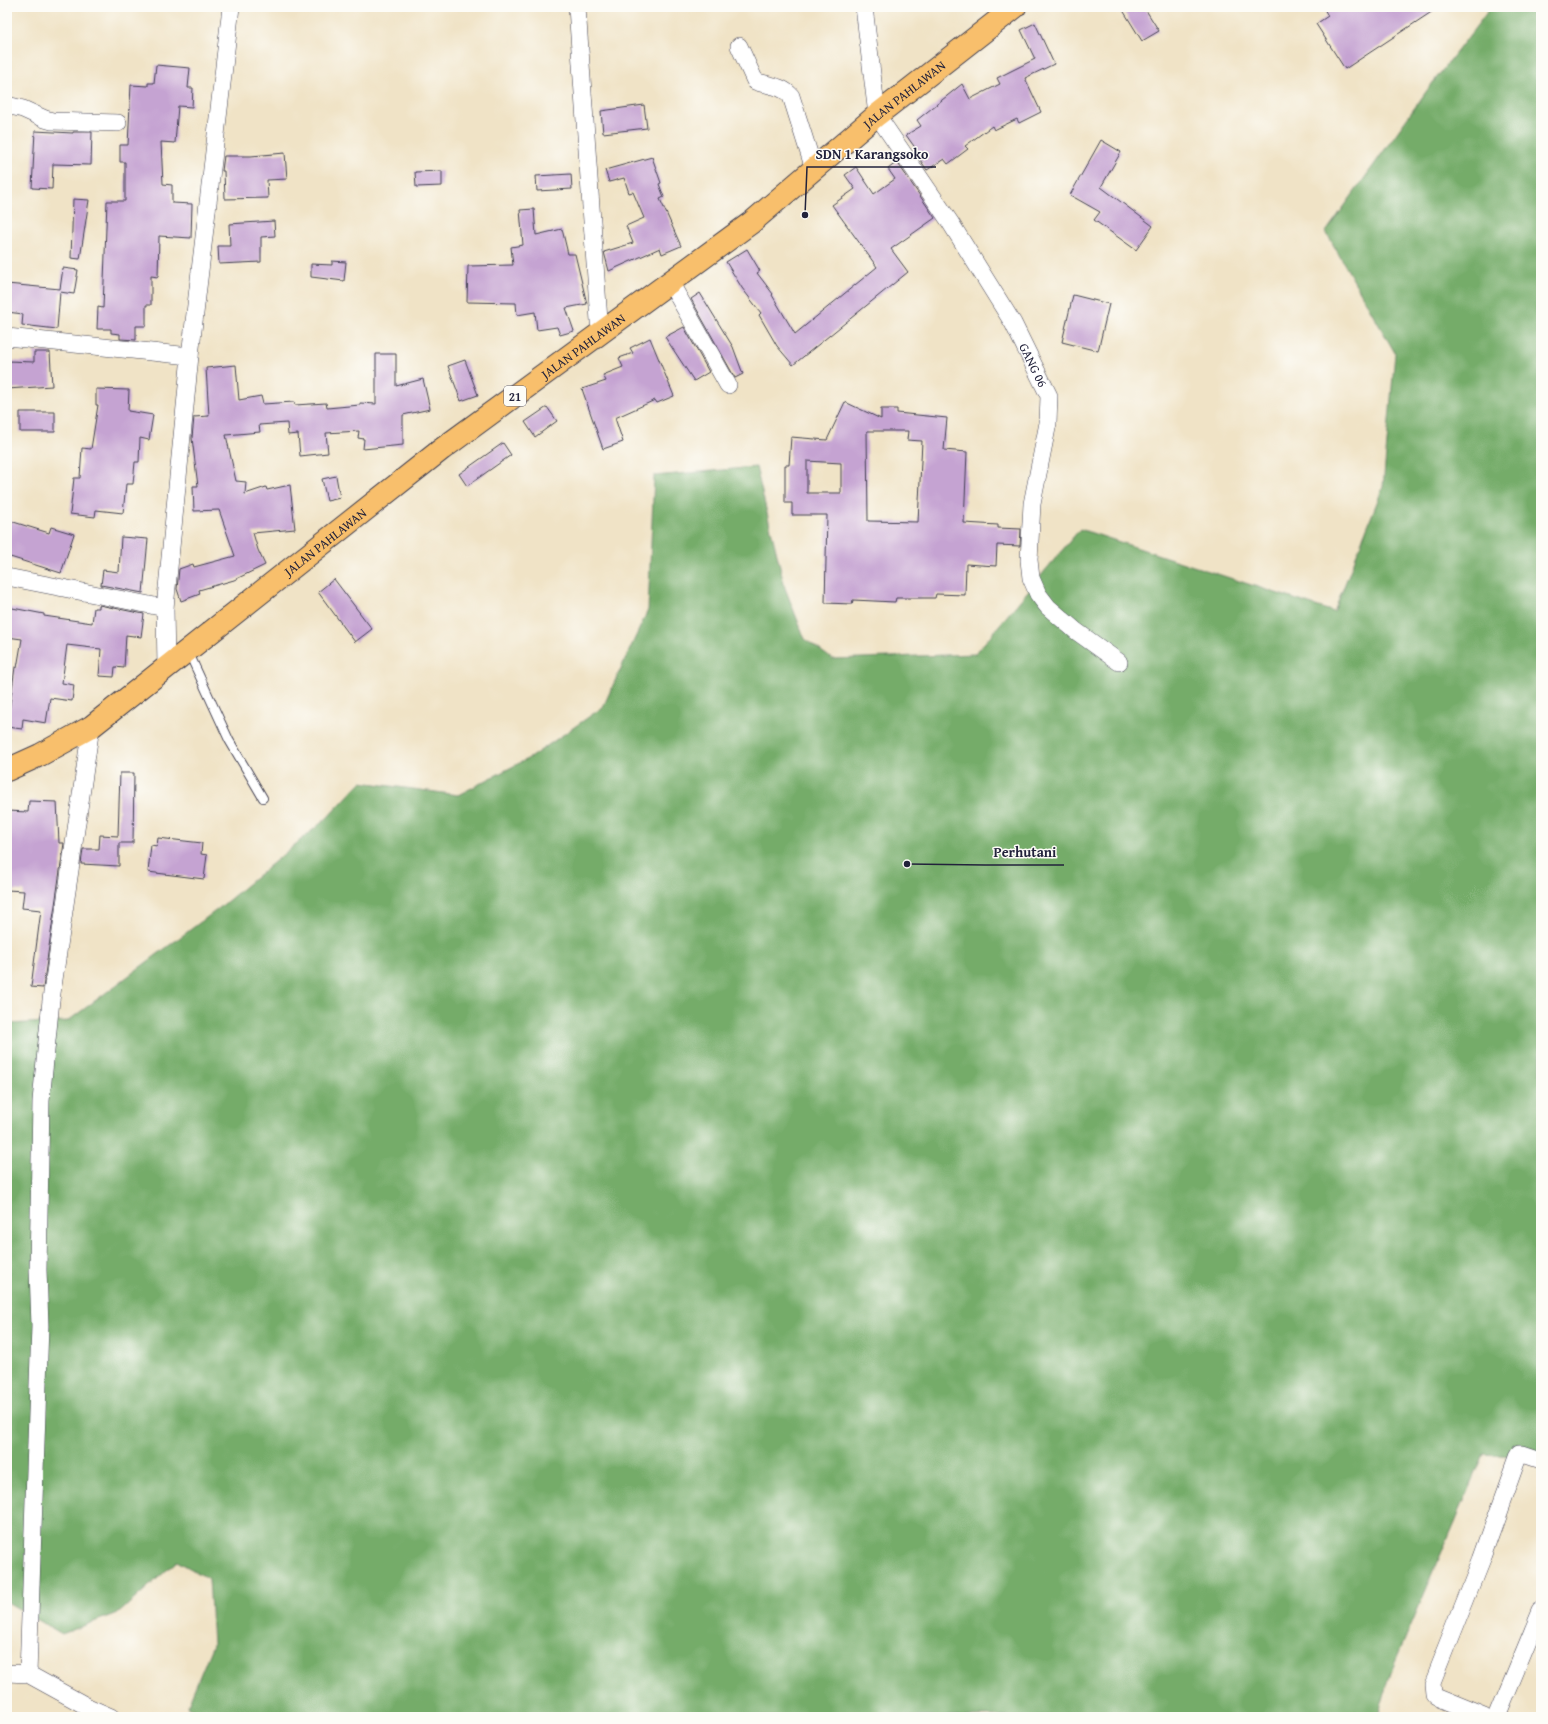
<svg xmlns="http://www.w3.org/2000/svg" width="1548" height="1724" font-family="'Gentium Book Plus',serif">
<rect width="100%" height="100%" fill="#fdfcf7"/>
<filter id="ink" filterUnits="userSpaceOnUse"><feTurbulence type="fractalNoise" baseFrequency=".025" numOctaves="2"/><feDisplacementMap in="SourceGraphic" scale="8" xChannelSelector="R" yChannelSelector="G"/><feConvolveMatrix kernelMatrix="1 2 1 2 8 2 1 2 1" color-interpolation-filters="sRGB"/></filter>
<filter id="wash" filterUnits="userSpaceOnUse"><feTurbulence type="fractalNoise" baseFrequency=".012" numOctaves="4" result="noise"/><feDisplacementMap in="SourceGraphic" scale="16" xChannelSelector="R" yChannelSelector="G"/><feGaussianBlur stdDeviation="0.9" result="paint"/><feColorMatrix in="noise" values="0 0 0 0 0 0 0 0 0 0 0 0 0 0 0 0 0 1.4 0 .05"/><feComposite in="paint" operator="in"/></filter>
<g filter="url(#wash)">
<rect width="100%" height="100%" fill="#f0e3c6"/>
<!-- forest -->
<path fill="#74ac69" stroke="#4b6752" d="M 1491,7 L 1541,7 L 1541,1458 L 1484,1454 L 1391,1672 L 1378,1717 L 205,1717 L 187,1707 L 213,1644 L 209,1579 L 177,1561 L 120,1612 L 62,1634 L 7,1602 L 7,1024 L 68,1021 L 218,909 L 327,818 L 361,782 L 458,795 L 531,757 L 603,707 L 648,610 L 654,476 L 756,467 L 785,588 L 805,639 L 832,659 L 975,654 L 1080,529 L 1334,612 L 1383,487 L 1395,353 L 1326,232 L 1428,89 Z"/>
<g id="blocks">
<!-- building -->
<path fill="#c5a3d2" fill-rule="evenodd" d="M 1121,7 L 1144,7 L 1159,31 L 1142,41 Z
M 1323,7 L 1439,7 L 1345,69 L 1316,24 L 1328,16 Z
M 1035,23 L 1054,64 L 1025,78 L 1041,112 L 1019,123 L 1017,119 L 994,130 L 992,126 L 965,146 L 968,149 L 948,164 L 944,159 L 927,170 L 914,151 L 916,149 L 906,135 L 921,126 L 917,120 L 962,84 L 970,99 L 1000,84 L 997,78 L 1035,59 L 1021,30 Z
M 156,65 L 190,68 L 188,88 L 193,88 L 192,107 L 178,106 L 175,143 L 161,142 L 163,184 L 172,185 L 172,203 L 192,204 L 191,238 L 159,236 L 158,277 L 151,276 L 151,305 L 146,305 L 146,326 L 136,326 L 136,340 L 120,339 L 120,334 L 111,333 L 111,329 L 97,329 L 98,307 L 103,308 L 107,201 L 125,201 L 125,162 L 120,162 L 120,145 L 128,145 L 131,85 L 148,86 L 148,83 L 154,83 Z
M 644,105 L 647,128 L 603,133 L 601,111 Z
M 35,131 L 73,133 L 73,132 L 92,132 L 91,165 L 53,164 L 52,189 L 32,188 Z
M 1101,140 L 1121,152 L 1101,187 L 1153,226 L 1136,250 L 1094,220 L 1100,212 L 1070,195 Z
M 285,153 L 287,179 L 267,180 L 268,198 L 225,199 L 224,171 L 222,171 L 224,156 L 251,156 Z
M 652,157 L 661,183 L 659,184 L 664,197 L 660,199 L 681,246 L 662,254 L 660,248 L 609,271 L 604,252 L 633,243 L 626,226 L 644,218 L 633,192 L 629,193 L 624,178 L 609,182 L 605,170 Z
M 897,162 L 935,218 L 891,249 L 908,272 L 793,365 L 777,346 L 759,315 L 761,313 L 742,288 L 726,262 L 747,249 L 760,271 L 757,273 L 773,294 L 772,295 L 795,334 L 877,267 L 832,205 L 855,189 L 845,175 L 856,167 L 874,194 L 895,179 L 888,169 Z
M 442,171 L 442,186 L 416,187 L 415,172 Z
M 571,174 L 572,189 L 537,191 L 536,176 Z
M 73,199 L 89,200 L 80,259 L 71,258 Z
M 534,209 L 536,235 L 562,229 L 568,254 L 575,254 L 587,304 L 566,308 L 574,331 L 560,335 L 557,327 L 537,330 L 535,312 L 517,315 L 516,303 L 467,302 L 468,266 L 513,265 L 511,247 L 523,245 L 520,210 Z
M 274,221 L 275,236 L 261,237 L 261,262 L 219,264 L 218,246 L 230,246 L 229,224 Z
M 332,261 L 346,262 L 344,281 L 311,277 L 311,264 L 332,265 Z
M 63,268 L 78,270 L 74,294 L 60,292 L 57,329 L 22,325 L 23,314 L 7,312 L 7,284 L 60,289 Z
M 700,293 L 733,347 L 743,374 L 735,378 L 691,299 Z
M 1073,295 L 1109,304 L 1098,351 L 1062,342 Z
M 684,327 L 709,372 L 694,381 L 665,337 Z
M 650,338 L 674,396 L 657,403 L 655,400 L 615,418 L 623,442 L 603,449 L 582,389 L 606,381 L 603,375 L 623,367 L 619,358 L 633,353 L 630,348 Z
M 34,352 L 50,352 L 52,386 L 7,389 L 7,361 L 34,362 Z
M 376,354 L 396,354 L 396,386 L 423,379 L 430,409 L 403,415 L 403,445 L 363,449 L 364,439 L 358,438 L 359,431 L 326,433 L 328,453 L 300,456 L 298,434 L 288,435 L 287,423 L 259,425 L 260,432 L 226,435 L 236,481 L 246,482 L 245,494 L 266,487 L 267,490 L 290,485 L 295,529 L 253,533 L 258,550 L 265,565 L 234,580 L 199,590 L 200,594 L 181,601 L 177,589 L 179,569 L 193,564 L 194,567 L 235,556 L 219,510 L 194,511 L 193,486 L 198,486 L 192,438 L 194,417 L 209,416 L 206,368 L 236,365 L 239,400 L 261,396 L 263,404 L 294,402 L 295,405 L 326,403 L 327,408 L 360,405 L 360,403 L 376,404 Z
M 465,360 L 478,395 L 461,401 L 448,366 Z
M 96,389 L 129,390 L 128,411 L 153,415 L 149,440 L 140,438 L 139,462 L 135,462 L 133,484 L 126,484 L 123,513 L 96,510 L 95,517 L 70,514 L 74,478 L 80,478 L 82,448 L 91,449 L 98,405 L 96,405 Z
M 845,402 L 881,419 L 881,409 L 897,409 L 897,413 L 947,418 L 944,450 L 967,452 L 964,523 L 998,525 L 998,528 L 1021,529 L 1020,546 L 997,545 L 996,566 L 966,564 L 965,595 L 936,594 L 935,598 L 896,598 L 895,602 L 853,600 L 852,604 L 825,603 L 827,515 L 792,515 L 792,503 L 785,503 L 785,465 L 789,465 L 791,437 L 827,440 ZM 867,431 L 908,431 L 907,440 L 922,441 L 918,522 L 868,521 ZM 807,461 L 841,463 L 841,493 L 807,493 Z
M 547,407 L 557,421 L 535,437 L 525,422 Z
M 20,412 L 55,412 L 55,432 L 20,432 Z
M 503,443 L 511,455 L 467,486 L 459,474 Z
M 336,476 L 340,498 L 327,501 L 322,479 Z
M 7,520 L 49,533 L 51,527 L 74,534 L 61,573 L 7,556 Z
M 121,537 L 148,539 L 143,593 L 101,585 L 103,570 L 119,572 Z
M 334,579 L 372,629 L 355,642 L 318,592 Z
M 99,605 L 144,614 L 141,637 L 126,635 L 124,668 L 115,667 L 114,677 L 99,676 L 101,649 L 67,645 L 62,683 L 74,685 L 72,701 L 50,698 L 46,723 L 23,719 L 22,729 L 7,727 L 15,667 L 17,668 L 22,639 L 7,637 L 7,607 L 44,614 L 44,616 L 92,623 L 94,608 L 99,608 Z
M 120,773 L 134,773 L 133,843 L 119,843 L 119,866 L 81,864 L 83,849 L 99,849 L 100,835 L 118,836 Z
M 29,801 L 57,802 L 59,843 L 64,843 L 43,988 L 31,987 L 41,910 L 22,908 L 24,891 L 7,890 L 7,811 L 28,812 Z
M 158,838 L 202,843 L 201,854 L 207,855 L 204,879 L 148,872 L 151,845 L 157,846 Z"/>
</g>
</g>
<g filter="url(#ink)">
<use href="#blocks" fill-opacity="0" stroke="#413f50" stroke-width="1"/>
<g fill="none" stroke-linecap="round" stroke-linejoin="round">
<!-- lane casing -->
<g stroke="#413f50" stroke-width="10">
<path id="lane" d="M 188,651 L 229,740 L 263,798"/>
</g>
<!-- street casing -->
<g stroke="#413f50" stroke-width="18">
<g id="street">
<path d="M 577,7 L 600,335"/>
<path id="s1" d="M 864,7 L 877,115 L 950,222 L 1013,323 L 1049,396 L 1048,423 L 1032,504 L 1029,560 L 1031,578 L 1038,594 L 1048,607 L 1076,631 L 1119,662"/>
<path d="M 739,46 L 755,81 C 768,86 782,85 791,96 L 814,169"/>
<path d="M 7,105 L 23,109 L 45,119 L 52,121 L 118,123"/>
<path d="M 670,282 L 728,385"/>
<path d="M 7,337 L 190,356"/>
<path d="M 7,577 L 165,608"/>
<path d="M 166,668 L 165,608 L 190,356 L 231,7"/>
<path d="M 7,1673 L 28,1674 L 88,1707 L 111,1717"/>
<path d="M 28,1674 L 40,1326 L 38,1270 L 41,1101 L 51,1000 L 91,727"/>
<path d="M 1485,1717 L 1436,1697 L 1433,1694 L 1432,1683 L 1481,1560 L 1518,1457 L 1520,1454 L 1523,1454 L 1541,1460"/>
<path d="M 1497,1717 L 1541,1611"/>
</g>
</g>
<!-- highway casing -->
<g stroke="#413f50" stroke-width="24">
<g id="highway">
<path id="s2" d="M 7,770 L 40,755 L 91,727 L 442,449 L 752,222 L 877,115 L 1015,7"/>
</g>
</g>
<!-- lane -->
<use href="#lane" stroke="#fff" stroke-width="8"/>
<!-- street -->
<use href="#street" stroke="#fff" stroke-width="17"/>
<!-- highway -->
<use href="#highway" stroke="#f8bf6c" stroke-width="22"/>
</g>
</g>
<g text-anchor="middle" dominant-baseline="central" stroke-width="3" stroke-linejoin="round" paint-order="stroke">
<!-- shield labels -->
<rect fill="#fdfcf7" stroke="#646373" stroke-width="1" x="504" y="386" width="22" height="20" rx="3"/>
<g font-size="12" font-weight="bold" fill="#22223b">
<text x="515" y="396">21</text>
</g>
<!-- street labels -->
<g font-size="13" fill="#22223b" stroke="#fdfcf7">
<text stroke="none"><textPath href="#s2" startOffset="1125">JALAN PAHLAWAN</textPath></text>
<text stroke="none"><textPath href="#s2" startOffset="717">JALAN PAHLAWAN</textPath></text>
<text stroke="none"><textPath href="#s1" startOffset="404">GANG 06</textPath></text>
<text stroke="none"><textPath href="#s2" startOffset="393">JALAN PAHLAWAN</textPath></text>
</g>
</g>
<!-- callouts -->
<path fill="none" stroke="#22223b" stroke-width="1.5" d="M805 215L807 167H936M907 864L985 865H1064"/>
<g fill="#22223b" stroke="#fdfcf7" stroke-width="1.5">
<circle cx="805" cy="215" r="4"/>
<circle cx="907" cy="864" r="4"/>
</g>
<g font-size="14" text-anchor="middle" font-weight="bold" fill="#22223b" stroke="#fdfcf7" stroke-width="3" stroke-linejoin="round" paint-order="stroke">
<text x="872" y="159">SDN 1 Karangsoko</text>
<text x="1025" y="857">Perhutani</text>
</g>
<!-- margin -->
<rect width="1548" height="1724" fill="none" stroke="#fdfcf7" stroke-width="24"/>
</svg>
